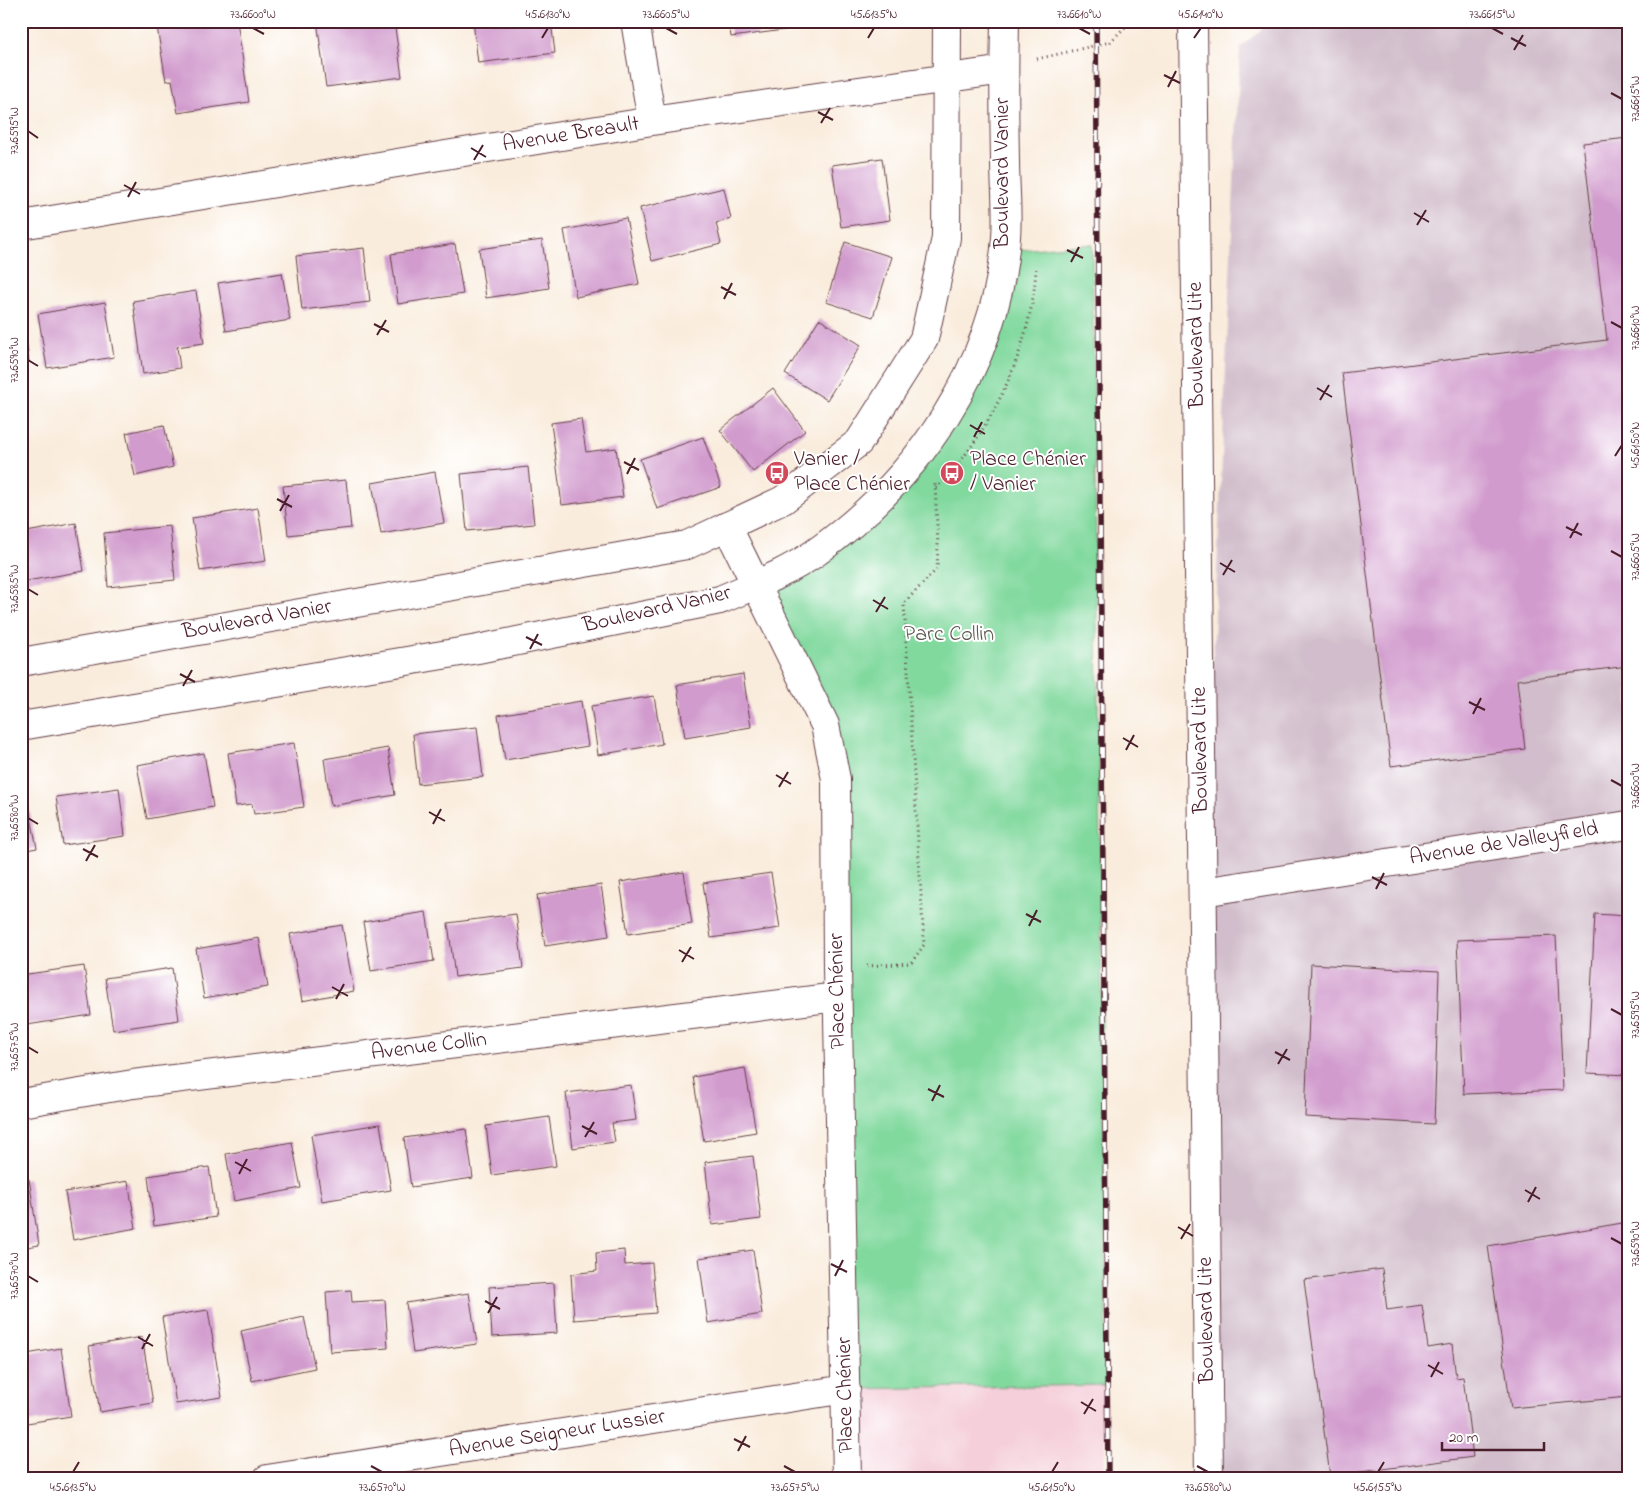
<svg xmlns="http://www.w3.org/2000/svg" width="1649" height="1500" font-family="'Indie Flower',sans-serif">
<rect width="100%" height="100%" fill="#fff"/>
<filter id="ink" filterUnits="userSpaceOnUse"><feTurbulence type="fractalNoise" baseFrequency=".02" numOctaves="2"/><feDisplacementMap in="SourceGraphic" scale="10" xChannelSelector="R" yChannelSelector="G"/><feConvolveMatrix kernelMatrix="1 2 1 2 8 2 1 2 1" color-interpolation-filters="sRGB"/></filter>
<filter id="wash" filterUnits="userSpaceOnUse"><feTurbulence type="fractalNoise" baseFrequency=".0096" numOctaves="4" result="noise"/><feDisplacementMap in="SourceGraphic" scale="20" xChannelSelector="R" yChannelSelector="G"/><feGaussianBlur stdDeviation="1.12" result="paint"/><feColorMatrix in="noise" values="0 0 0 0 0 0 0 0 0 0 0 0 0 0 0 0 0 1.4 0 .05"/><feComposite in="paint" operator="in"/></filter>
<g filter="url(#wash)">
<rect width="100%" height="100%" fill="#f9ecdc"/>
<!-- built -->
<path fill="#f5cfda" d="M 1107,1385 L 1104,1479 L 847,1479 L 846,1389 Z"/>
<!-- industrial -->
<path fill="#d1bdcb" d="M 1265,21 L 1628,21 L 1628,1479 L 1209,1479 L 1203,892 L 1240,48 L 1264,27 Z"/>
<!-- green -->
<path fill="#81d99e" stroke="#667c64" d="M 1092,244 L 1107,1385 L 846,1389 L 840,743 L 756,593 L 884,495 L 984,354 L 1006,251 Z"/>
<g id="blocks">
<!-- building -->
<path fill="#d19bcd" d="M 156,21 L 237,21 L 249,102 L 178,113 L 172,80 L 166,81 Z
M 317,21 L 394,21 L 402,77 L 326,87 Z
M 473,21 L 551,21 L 555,53 L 478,63 Z
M 729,21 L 844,21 L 844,22 L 731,37 Z
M 1628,138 L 1628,666 L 1517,680 L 1525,749 L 1391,766 L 1342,373 L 1607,340 L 1583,143 Z
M 882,158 L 890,220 L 841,227 L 832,165 Z
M 724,188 L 731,219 L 716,223 L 721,244 L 652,261 L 640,208 Z
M 626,218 L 639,284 L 576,297 L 564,230 Z
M 542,240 L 549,288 L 486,298 L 479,249 Z
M 845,242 L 892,257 L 873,317 L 826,302 Z
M 455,244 L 463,294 L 398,304 L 391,254 Z
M 364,248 L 370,302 L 302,310 L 296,256 Z
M 282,273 L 290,320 L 226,331 L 218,283 Z
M 196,291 L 204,343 L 177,347 L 180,368 L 143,374 L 133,301 Z
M 105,302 L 114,357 L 47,368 L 38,314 Z
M 21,314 L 23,314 L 29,362 L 21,363 Z
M 819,319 L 861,345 L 827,400 L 785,374 Z
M 773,388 L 805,431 L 753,472 L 720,430 Z
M 581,419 L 586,452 L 616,448 L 623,497 L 562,505 L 551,423 Z
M 164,425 L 173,467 L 135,476 L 126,433 Z
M 703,437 L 721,487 L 657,509 L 640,459 Z
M 528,467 L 534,524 L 467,531 L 461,474 Z
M 435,472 L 444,523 L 381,534 L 372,483 Z
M 346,480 L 351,528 L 288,535 L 283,486 Z
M 258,508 L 266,561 L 200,571 L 192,518 Z
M 76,523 L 84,571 L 21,582 L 21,533 Z
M 170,526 L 175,580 L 108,587 L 104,533 Z
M 743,674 L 751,727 L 685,738 L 677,685 Z
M 654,696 L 662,744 L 598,755 L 591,706 Z
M 581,701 L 588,746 L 505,760 L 498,715 Z
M 477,727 L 483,777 L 418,784 L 413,734 Z
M 294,743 L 304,807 L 254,814 L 252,804 L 236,806 L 228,753 Z
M 388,748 L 395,795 L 331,806 L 324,759 Z
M 204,753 L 213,807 L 147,819 L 137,765 Z
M 119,788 L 125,836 L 63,845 L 56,797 Z
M 27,798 L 37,848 L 21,851 L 21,799 Z
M 684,872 L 692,924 L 628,934 L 620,882 Z
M 771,873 L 780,928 L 711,938 L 703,883 Z
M 601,885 L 609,936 L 545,946 L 537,895 Z
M 426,912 L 434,961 L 371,971 L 363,922 Z
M 516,914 L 523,968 L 455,977 L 448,923 Z
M 1595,914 L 1628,916 L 1628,1075 L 1587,1073 Z
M 342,925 L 354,991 L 302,1001 L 290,934 Z
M 1556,936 L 1563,1090 L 1464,1094 L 1457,940 Z
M 259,938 L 268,987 L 204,998 L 196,949 Z
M 1311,964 L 1439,971 L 1434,1124 L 1305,1117 Z
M 84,966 L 91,1015 L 27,1025 L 21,975 Z
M 172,968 L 179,1020 L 113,1030 L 105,978 Z
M 745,1068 L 756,1132 L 704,1141 L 693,1077 Z
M 631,1085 L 636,1120 L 612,1123 L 615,1142 L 573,1148 L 566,1093 Z
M 549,1117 L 556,1166 L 492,1175 L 486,1126 Z
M 380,1124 L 391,1190 L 322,1201 L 311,1135 Z
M 466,1129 L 473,1178 L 411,1187 L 404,1138 Z
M 292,1142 L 301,1188 L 234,1201 L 226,1154 Z
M 753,1156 L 761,1219 L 712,1225 L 705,1162 Z
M 209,1167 L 216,1217 L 154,1226 L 148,1176 Z
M 29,1179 L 39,1245 L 21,1248 L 21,1180 Z
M 128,1181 L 136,1228 L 73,1240 L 65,1192 Z
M 1628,1222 L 1628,1397 L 1511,1408 L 1488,1246 Z
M 624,1250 L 625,1265 L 652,1263 L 656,1313 L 574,1320 L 571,1274 L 597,1271 L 596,1253 Z
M 753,1250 L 762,1314 L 708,1323 L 699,1258 Z
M 1382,1269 L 1387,1310 L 1422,1305 L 1428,1348 L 1452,1344 L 1456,1378 L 1463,1377 L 1473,1457 L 1330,1476 L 1304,1280 Z
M 554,1283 L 557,1333 L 492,1337 L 489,1287 Z
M 351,1290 L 352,1302 L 385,1300 L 388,1348 L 330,1352 L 326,1292 Z
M 469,1293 L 477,1344 L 413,1353 L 406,1303 Z
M 208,1310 L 222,1397 L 176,1404 L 162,1317 Z
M 304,1317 L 315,1368 L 252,1381 L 241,1331 Z
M 142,1337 L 153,1403 L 100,1412 L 89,1346 Z
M 61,1348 L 71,1416 L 21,1424 L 21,1355 Z
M 772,1473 L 773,1479 L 738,1479 L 738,1478 Z"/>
</g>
</g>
<g filter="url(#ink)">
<use href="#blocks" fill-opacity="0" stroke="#643e46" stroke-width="1"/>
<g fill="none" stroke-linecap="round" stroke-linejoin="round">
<!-- minor casing -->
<g stroke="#643e46" stroke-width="30">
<path id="minor" d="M 635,21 L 652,121
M 21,225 L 652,121 L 1004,70
M 727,526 L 825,725 L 836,779 L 837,968 L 847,1479
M 1203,892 L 1628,825
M 21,1103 L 133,1084 L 837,997
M 267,1479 L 846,1389"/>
</g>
<!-- tertiary casing -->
<g stroke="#643e46" stroke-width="30">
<path id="tertiary" d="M 1193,21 L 1209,1479
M 21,662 L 687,545 L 783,500 L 859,442 L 924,339 L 946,238 L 947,21
M 21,726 L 478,649 L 720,600 C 752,586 787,573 815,553 C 918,480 997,365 1006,237 C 1008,212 1005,186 1005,161 C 1004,114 1004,68 1005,21"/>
</g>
<!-- path -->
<path stroke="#643e46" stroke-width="3" stroke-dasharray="1 4" stroke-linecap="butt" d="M 1037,59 L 1110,42 L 1124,28 L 1141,21
M 936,488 C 991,435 1032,346 1036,269
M 867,966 L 911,963 L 924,945 L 904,603 L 937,569 L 938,545 L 935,484"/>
<!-- minor -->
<use href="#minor" stroke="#fff" stroke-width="28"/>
<!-- tertiary -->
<use href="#tertiary" stroke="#fff" stroke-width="28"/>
<!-- rail casing -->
<g stroke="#4a1f2b" stroke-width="5.5">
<path id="rail" d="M 1096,21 L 1108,1479"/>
</g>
<!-- rail -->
<use href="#rail" stroke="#fff" stroke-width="4" stroke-dasharray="11" stroke-linecap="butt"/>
</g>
</g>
<!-- ticks -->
<path fill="none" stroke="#4a1f2b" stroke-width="2" d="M 253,28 L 264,34M 666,28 L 677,34M 1079,28 L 1090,34M 1492,28 L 1503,34M 542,38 L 548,28M 868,38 L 874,28M 1194,38 L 1201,28M 1511,38 L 1526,46M 1514,50 L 1523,35M 1164,75 L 1180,83M 1168,87 L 1176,71M 1611,93 L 1622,99M 818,112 L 833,120M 821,123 L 830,108M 28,131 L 38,138M 471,148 L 486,157M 474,160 L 483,145M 124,185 L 140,194M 128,197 L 136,182M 1414,213 L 1429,222M 1417,225 L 1426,210M 1067,250 L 1083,258M 1071,262 L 1079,247M 721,287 L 736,295M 724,299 L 732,283M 1611,322 L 1622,328M 374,324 L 389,332M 377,335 L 386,320M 28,360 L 38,366M 1317,388 L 1332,397M 1320,400 L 1329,385M 970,425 L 985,434M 974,437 L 982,422M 1615,456 L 1622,445M 624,462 L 639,470M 627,474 L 635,458M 277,499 L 292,507M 280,511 L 289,495M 1566,527 L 1582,535M 1570,538 L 1578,523M 1611,551 L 1622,557M 1220,563 L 1235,572M 1223,575 L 1232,560M 28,589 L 38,595M 873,600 L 888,609M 876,612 L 885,597M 526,637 L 542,645M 530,649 L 538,634M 180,674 L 195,682M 183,686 L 192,670M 1469,702 L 1485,710M 1473,714 L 1481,698M 1123,738 L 1138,747M 1126,750 L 1134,735M 776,775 L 791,784M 1611,780 L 1622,786M 779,787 L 788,772M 429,812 L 445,821M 28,818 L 38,824M 433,824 L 441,809M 83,849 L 98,857M 86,861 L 95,845M 1372,877 L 1387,885M 1376,889 L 1384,873M 1026,914 L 1041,922M 1029,926 L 1037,910M 679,950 L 694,959M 682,962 L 691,947M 332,987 L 348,996M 336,999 L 344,984M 1611,1009 L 1622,1015M 28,1047 L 38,1053M 1275,1052 L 1290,1060M 1278,1064 L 1287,1049M 928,1089 L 944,1097M 932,1101 L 940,1085M 582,1126 L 597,1134M 585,1137 L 594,1122M 235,1162 L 251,1171M 239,1174 L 247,1159M 1525,1190 L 1540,1199M 1528,1202 L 1536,1187M 1178,1227 L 1193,1236M 1611,1238 L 1622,1244M 1181,1239 L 1190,1224M 831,1264 L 847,1272M 28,1276 L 38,1282M 835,1276 L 843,1260M 485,1301 L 500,1309M 488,1313 L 497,1297M 138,1337 L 153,1346M 142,1349 L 150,1334M 1428,1365 L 1443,1374M 1431,1377 L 1439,1362M 1081,1402 L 1096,1411M 1084,1414 L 1093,1399M 734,1439 L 750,1447M 738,1451 L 746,1436M 371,1466 L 382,1472M 784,1466 L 795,1472M 1197,1466 L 1208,1472M 73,1472 L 79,1462M 1052,1472 L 1058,1462M 1378,1472 L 1384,1462"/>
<!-- icons -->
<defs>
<g id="bus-disc" transform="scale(1.25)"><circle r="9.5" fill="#d1495b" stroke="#fff"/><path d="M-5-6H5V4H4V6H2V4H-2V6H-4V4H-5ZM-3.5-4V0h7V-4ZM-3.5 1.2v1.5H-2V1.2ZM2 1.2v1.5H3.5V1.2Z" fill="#fff"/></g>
</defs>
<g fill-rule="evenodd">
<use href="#bus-disc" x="777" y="473"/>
<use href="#bus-disc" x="952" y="473"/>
</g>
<g text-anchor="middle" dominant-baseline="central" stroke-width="4" stroke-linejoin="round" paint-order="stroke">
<!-- street labels -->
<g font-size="22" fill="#4a1f2b" stroke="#fff">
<text transform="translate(571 135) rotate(-9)">Avenue Breault</text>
<text transform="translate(1003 173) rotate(-90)">Boulevard Vanier</text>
<text transform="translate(1197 345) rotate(-91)">Boulevard Lite</text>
<text transform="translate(657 610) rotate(-13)">Boulevard Vanier</text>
<text transform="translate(257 620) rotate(-10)">Boulevard Vanier</text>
<text transform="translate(1201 750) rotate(-91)">Boulevard Lite</text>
<text transform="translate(1504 844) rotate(-9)">Avenue de Valleyfield</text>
<text transform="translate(838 991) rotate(-91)">Place Chénier</text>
<text transform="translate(429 1047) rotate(-7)">Avenue Collin</text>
<text transform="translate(1207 1320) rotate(-91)">Boulevard Lite</text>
<text transform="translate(846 1395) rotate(-91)">Place Chénier</text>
<text transform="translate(557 1434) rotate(-9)">Avenue Seigneur Lussier</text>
</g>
<!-- poi labels -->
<g font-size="22" fill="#4a1f2b" stroke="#fff" text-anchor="start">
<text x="794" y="460">Vanier /<tspan x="794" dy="25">Place Chénier</tspan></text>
<text x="970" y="460">Place Chénier<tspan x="970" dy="25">/ Vanier</tspan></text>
</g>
<!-- park labels -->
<g font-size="22" fill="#5a574e" stroke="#fff">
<text x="949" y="635">Parc Collin</text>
</g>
</g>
<!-- margin -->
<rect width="1649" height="1500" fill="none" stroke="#fff" stroke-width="55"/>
<!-- scale -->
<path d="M1442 1442v8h102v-8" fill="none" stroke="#4a1f2b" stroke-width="2.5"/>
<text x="1449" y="1442" font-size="15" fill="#4a1f2b" stroke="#ffffff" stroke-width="4" paint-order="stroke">20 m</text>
<rect x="28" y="28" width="1594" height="1444" fill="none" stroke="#4a1f2b" stroke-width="2"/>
<g font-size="12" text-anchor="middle" fill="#4a1f2b">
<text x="253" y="18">73.6600°W</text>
<text x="548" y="18">45.6130°N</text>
<text x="666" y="18">73.6605°W</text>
<text x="874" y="18">45.6135°N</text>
<text x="1079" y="18">73.6610°W</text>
<text x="1201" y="18">45.6140°N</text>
<text x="1492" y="18">73.6615°W</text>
<text transform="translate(1635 99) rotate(-90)" y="4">73.6615°W</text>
<text transform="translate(14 131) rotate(-90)" y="4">73.6595°W</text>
<text transform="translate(1635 328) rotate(-90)" y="4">73.6610°W</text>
<text transform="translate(14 360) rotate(-90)" y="4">73.6590°W</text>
<text transform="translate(1635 445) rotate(-90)" y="4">45.6150°N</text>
<text transform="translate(1635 557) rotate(-90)" y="4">73.6605°W</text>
<text transform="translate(14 589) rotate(-90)" y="4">73.6585°W</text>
<text transform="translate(1635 786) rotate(-90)" y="4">73.6600°W</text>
<text transform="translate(14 818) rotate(-90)" y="4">73.6580°W</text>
<text transform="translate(1635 1015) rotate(-90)" y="4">73.6595°W</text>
<text transform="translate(14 1047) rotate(-90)" y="4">73.6575°W</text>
<text transform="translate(1635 1244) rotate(-90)" y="4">73.6590°W</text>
<text transform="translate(14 1276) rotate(-90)" y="4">73.6570°W</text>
<text x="73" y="1491">45.6135°N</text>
<text x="382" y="1491">73.6570°W</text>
<text x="795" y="1491">73.6575°W</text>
<text x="1052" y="1491">45.6150°N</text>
<text x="1208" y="1491">73.6580°W</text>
<text x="1378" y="1491">45.6155°N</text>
</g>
</svg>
